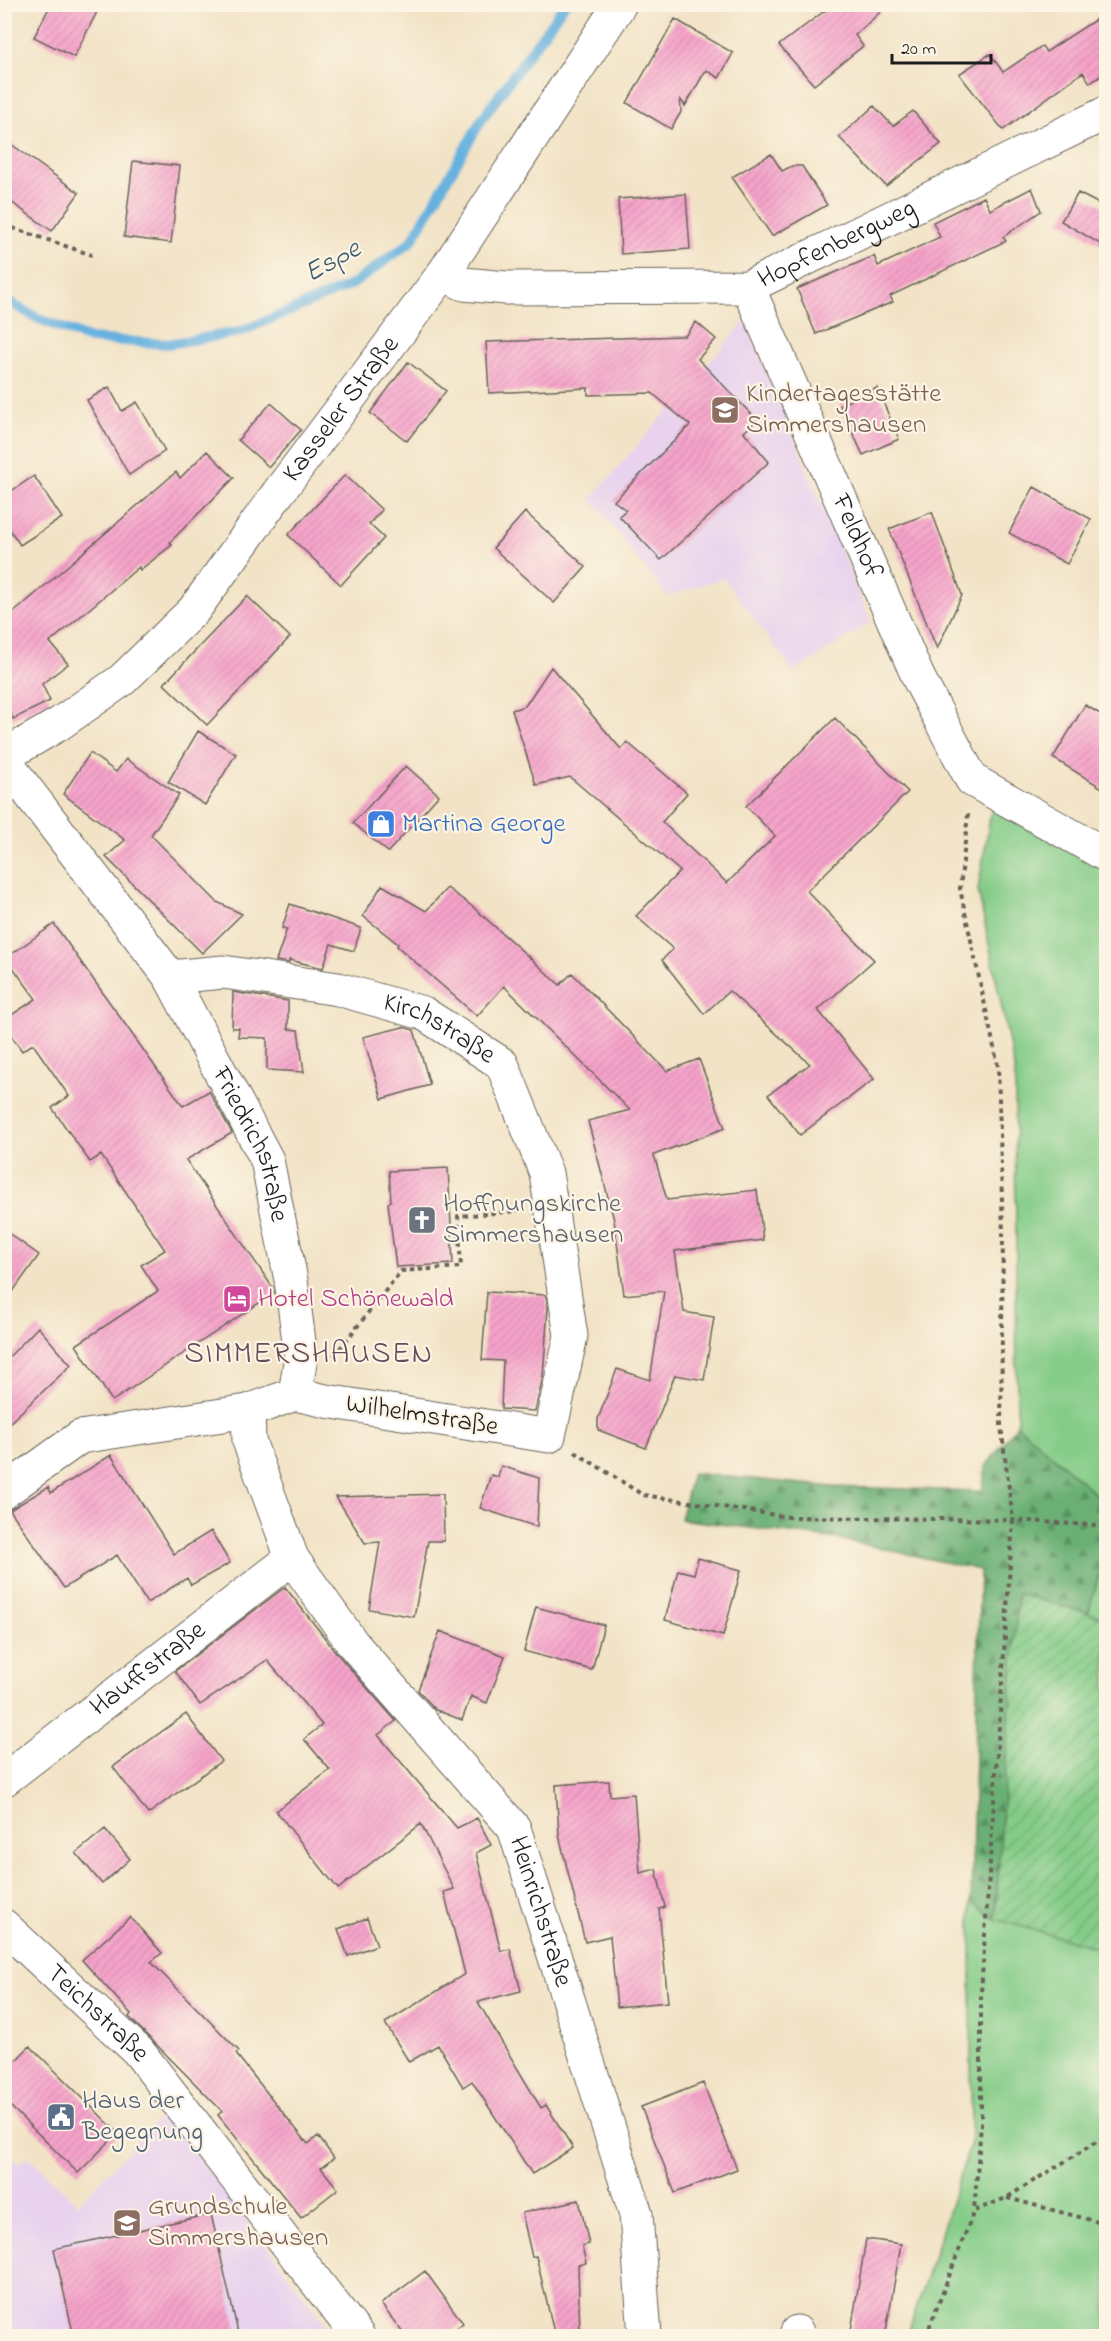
<svg xmlns="http://www.w3.org/2000/svg" width="1111" height="2341" font-family="'Indie Flower',sans-serif">
<defs>
<pattern id="forest-firs" width="22" height="20" patternUnits="userSpaceOnUse" patternTransform="scale(1.5)"><rect width="22" height="20" fill="#6bb074"/><path d="M5 1l3.5 6h-7zM16 11l3.5 6h-7z" fill="#578e5e"/></pattern>
<pattern id="garden-furrows" width="10" height="10" patternUnits="userSpaceOnUse" patternTransform="scale(1.5)"><rect width="10" height="10" fill="#84cc88"/><path d="M-1 1l2-2M0 10L10 0M9 11l2-2" fill="none" stroke="#71af75"/></pattern>
<pattern id="building-hatch" width="6" height="6" patternUnits="userSpaceOnUse" patternTransform="scale(1.5)"><rect width="6" height="6" fill="#f6a3ca"/><path d="M-1 1l2-2M0 6l6-6M5 7l2-2" fill="none" stroke="#d28cad"/></pattern>
</defs>
<rect width="100%" height="100%" fill="#fcf5e5"/>
<filter id="ink" filterUnits="userSpaceOnUse"><feTurbulence type="fractalNoise" baseFrequency=".0167" numOctaves="2"/><feDisplacementMap in="SourceGraphic" scale="12" xChannelSelector="R" yChannelSelector="G"/><feConvolveMatrix kernelMatrix="1 2 1 2 8 2 1 2 1" color-interpolation-filters="sRGB"/></filter>
<filter id="wash" filterUnits="userSpaceOnUse"><feTurbulence type="fractalNoise" baseFrequency=".008" numOctaves="4" result="noise"/><feDisplacementMap in="SourceGraphic" scale="24" xChannelSelector="R" yChannelSelector="G"/><feGaussianBlur stdDeviation="1.35" result="paint"/><feColorMatrix in="noise" values="0 0 0 0 0 0 0 0 0 0 0 0 0 0 0 0 0 1.4 0 .05"/><feComposite in="paint" operator="in"/></filter>
<g filter="url(#wash)">
<rect width="100%" height="100%" fill="#f2e3c6"/>
<!-- built -->
<path fill="#e8d2ee" d="M 745,321 L 871,622 L 794,672 L 723,578 L 667,596 L 591,499 Z
M 164,2113 L 264,2242 L 334,2336 L 5,2336 L 4,2149 L 20,2164 L 27,2156 L 78,2204 Z"/>
<!-- grass -->
<path fill="#84cc88" stroke="#507452" stroke-width="1.5" d="M 994,794 L 1106,859 L 1106,1503 L 1017,1425 L 1015,1072 L 978,890 Z
M 1106,1550 L 1106,1618 L 1088,1613 Z
M 971,1901 L 996,1919 L 1106,1950 L 1106,2336 L 907,2336 L 971,2142 Z"/>
<!-- forest -->
<path fill="url(#forest-firs)" stroke="#446648" stroke-width="1.5" d="M 1017,1425 L 1106,1503 L 1106,1550 L 1088,1613 L 1018,1594 L 995,1919 L 971,1901 L 980,1570 L 839,1539 L 680,1519 L 692,1473 L 834,1487 L 982,1491 L 986,1466 Z"/>
<!-- garden -->
<path fill="url(#garden-furrows)" stroke="#507452" stroke-width="1.5" d="M 1018,1594 L 1106,1618 L 1106,1950 L 995,1919 Z"/>
<g fill="none" stroke-linecap="round" stroke-linejoin="round">
<!-- stream -->
<path stroke="#66b1df" stroke-width="10" d="M 4,299 L 37,318 L 90,339 L 168,344 L 240,332 L 353,284 L 411,242 L 482,119 L 565,4"/>
</g>
<g id="blocks">
<!-- building -->
<path fill="url(#building-hatch)" d="M 51,4 L 101,4 L 74,57 L 34,37 Z
M 834,4 L 889,4 L 855,35 L 863,46 L 814,85 L 779,45 Z
M 1107,12 L 1107,72 L 1090,83 L 1083,72 L 1003,130 L 959,74 L 990,54 L 1003,72 L 1042,46 L 1046,52 Z
M 675,19 L 733,53 L 719,78 L 706,70 L 685,106 L 680,99 L 681,112 L 671,129 L 627,103 Z
M 874,106 L 893,126 L 913,111 L 941,144 L 886,186 L 839,137 Z
M 4,139 L 79,193 L 52,231 L 4,197 Z
M 771,154 L 782,171 L 792,166 L 802,166 L 827,205 L 772,236 L 732,177 Z
M 133,161 L 180,166 L 171,243 L 124,237 Z
M 1032,188 L 1041,211 L 1003,237 L 1006,241 L 890,296 L 893,302 L 816,334 L 797,289 L 874,256 L 878,266 L 940,237 L 933,222 L 984,197 L 990,210 Z
M 1078,193 L 1107,208 L 1107,248 L 1061,221 Z
M 686,194 L 690,249 L 621,254 L 618,199 Z
M 696,322 L 716,339 L 698,359 L 757,420 L 744,432 L 769,462 L 661,560 L 619,516 L 626,510 L 614,501 L 690,425 L 652,393 L 588,395 L 588,388 L 489,393 L 486,342 L 685,336 Z
M 408,362 L 446,391 L 407,441 L 370,413 Z
M 109,387 L 122,411 L 137,402 L 165,451 L 129,475 L 87,400 Z
M 877,388 L 899,439 L 863,455 L 840,405 Z
M 271,403 L 301,430 L 269,467 L 238,440 Z
M 207,451 L 234,478 L 170,542 L 172,545 L 140,570 L 139,567 L 50,642 L 68,664 L 42,684 L 50,701 L 13,719 L 4,701 L 4,621 L 176,472 L 180,478 Z
M 345,475 L 382,510 L 369,524 L 384,538 L 341,585 L 288,535 Z
M 34,476 L 62,518 L 20,545 L 4,521 L 4,496 Z
M 1034,487 L 1091,519 L 1067,564 L 1009,533 Z
M 525,512 L 586,567 L 554,603 L 493,548 Z
M 932,512 L 962,595 L 937,649 L 889,529 Z
M 247,596 L 290,637 L 207,725 L 164,684 Z
M 551,667 L 621,749 L 627,742 L 687,793 L 662,822 L 727,883 L 775,836 L 746,806 L 835,718 L 908,792 L 807,891 L 874,960 L 818,1010 L 874,1079 L 800,1135 L 768,1095 L 810,1064 L 729,991 L 704,1014 L 662,960 L 673,949 L 636,916 L 680,871 L 570,777 L 536,785 L 512,710 L 525,706 Z
M 1085,705 L 1107,718 L 1107,791 L 1053,758 Z
M 198,731 L 236,754 L 205,805 L 168,782 Z
M 90,753 L 116,772 L 126,759 L 179,795 L 151,835 L 217,902 L 242,914 L 202,953 L 106,857 L 125,840 L 63,794 Z
M 406,766 L 439,795 L 388,852 L 353,823 Z
M 382,885 L 426,911 L 447,888 L 473,907 L 560,985 L 572,973 L 667,1071 L 699,1059 L 725,1128 L 654,1155 L 667,1200 L 757,1190 L 763,1240 L 675,1251 L 684,1312 L 714,1317 L 704,1380 L 675,1375 L 646,1448 L 598,1430 L 598,1419 L 617,1369 L 650,1380 L 664,1291 L 624,1295 L 614,1220 L 588,1121 L 630,1110 L 504,986 L 477,1016 L 397,946 L 398,944 L 363,916 Z
M 290,904 L 361,928 L 354,951 L 331,944 L 323,968 L 289,960 L 289,963 L 276,961 L 287,929 L 282,928 Z
M 54,924 L 183,1106 L 209,1091 L 232,1133 L 186,1160 L 273,1288 L 274,1293 L 112,1401 L 76,1345 L 158,1291 L 141,1265 L 165,1250 L 101,1155 L 90,1162 L 52,1108 L 69,1096 L 33,1044 L 22,1051 L 4,1026 L 4,1020 L 36,999 L 6,958 Z
M 233,992 L 288,1001 L 288,1029 L 298,1030 L 304,1072 L 267,1070 L 267,1038 L 238,1037 L 239,1028 L 232,1028 Z
M 403,1027 L 414,1030 L 430,1085 L 382,1099 L 363,1037 Z
M 448,1168 L 453,1264 L 396,1267 L 388,1203 L 391,1201 L 389,1171 Z
M 4,1230 L 39,1255 L 4,1304 Z
M 487,1292 L 546,1295 L 548,1308 L 543,1377 L 535,1411 L 501,1409 L 503,1361 L 482,1360 Z
M 38,1327 L 71,1365 L 4,1428 L 4,1362 Z
M 111,1455 L 174,1554 L 211,1531 L 230,1563 L 191,1585 L 187,1578 L 147,1603 L 117,1555 L 64,1588 L 10,1510 L 48,1487 L 51,1493 Z
M 501,1466 L 539,1478 L 537,1527 L 480,1508 L 491,1475 L 498,1477 Z
M 443,1494 L 444,1541 L 428,1541 L 414,1617 L 369,1609 L 380,1542 L 365,1543 L 336,1497 Z
M 698,1558 L 741,1570 L 723,1636 L 665,1620 L 678,1570 L 694,1574 Z
M 285,1587 L 339,1656 L 396,1721 L 378,1735 L 457,1828 L 477,1818 L 491,1845 L 476,1853 L 501,1951 L 510,1949 L 521,1991 L 478,2002 L 541,2108 L 546,2105 L 573,2148 L 532,2174 L 472,2081 L 463,2087 L 438,2045 L 409,2062 L 385,2023 L 465,1974 L 444,1892 L 454,1889 L 421,1824 L 338,1889 L 276,1811 L 330,1770 L 304,1739 L 322,1725 L 267,1660 L 200,1705 L 175,1671 Z
M 536,1607 L 604,1625 L 592,1670 L 524,1651 Z
M 440,1631 L 505,1656 L 487,1703 L 471,1696 L 462,1720 L 436,1710 L 418,1690 Z
M 186,1714 L 221,1761 L 148,1814 L 113,1767 Z
M 609,1781 L 610,1796 L 634,1794 L 640,1873 L 656,1869 L 665,1907 L 659,1909 L 668,2002 L 617,2007 L 610,1936 L 585,1942 L 559,1835 L 556,1785 Z
M 105,1829 L 130,1859 L 102,1884 L 76,1853 Z
M 130,1917 L 162,1953 L 151,1962 L 239,2051 L 236,2054 L 308,2144 L 318,2136 L 334,2158 L 321,2168 L 338,2189 L 301,2218 L 218,2115 L 222,2111 L 129,2017 L 131,2014 L 82,1960 Z
M 367,1918 L 377,1945 L 348,1956 L 338,1929 Z
M 30,2046 L 118,2133 L 78,2173 L 4,2100 L 4,2072 Z
M 703,2083 L 737,2169 L 675,2193 L 641,2107 Z
M 579,2200 L 589,2244 L 582,2246 L 586,2263 L 578,2265 L 580,2337 L 555,2337 L 536,2256 L 532,2257 L 522,2213 Z
M 211,2214 L 239,2337 L 74,2337 L 54,2249 Z
M 866,2239 L 901,2244 L 885,2337 L 850,2337 Z
M 425,2271 L 463,2323 L 445,2337 L 406,2337 L 381,2304 Z"/>
</g>
</g>
<g filter="url(#ink)">
<use href="#blocks" fill-opacity="0" stroke="#676258" stroke-width="1.5"/>
<g fill="none" stroke-linecap="round" stroke-linejoin="round">
<!-- minor casing -->
<g stroke="#676258" stroke-width="35">
<g id="minor">
<path id="s1" d="M 443,274 L 464,284 L 506,288 L 748,287 L 1106,113"/>
<path id="s2" d="M 748,287 L 919,679 L 972,780 L 1106,855"/>
<path id="s3" d="M 4,756 L 59,724 L 122,680 L 194,610 L 278,493 L 443,274 L 620,4"/>
<path id="s4" d="M 4,760 L 170,977 L 267,1160 L 291,1280 L 301,1357 L 295,1394 L 248,1411 L 249,1441 L 292,1558 L 353,1644 L 514,1828 L 636,2214 L 645,2336"/>
<path id="s5" d="M 170,977 L 223,972 L 338,989 L 423,1013 L 502,1064 L 546,1173 L 571,1336 L 549,1436 L 326,1401 L 295,1394"/>
<path d="M 4,1492 L 80,1437 L 248,1411"/>
<path id="s6" d="M 4,1780 L 292,1558"/>
<path id="s7" d="M 4,1926 L 138,2051 L 358,2336"/>
<path d="M 796,2336 L 797,2332"/>
</g>
</g>
<!-- path -->
<path stroke="#676258" stroke-width="4" stroke-dasharray="4.5 4.5" stroke-linecap="butt" d="M 4,225 L 92,255
M 968,814 L 960,889 L 998,1066 L 1003,1234 L 1001,1426 L 1013,1520 L 981,1993 L 981,2125 L 974,2211
M 334,1356 L 401,1271 L 461,1267 L 458,1216 L 518,1211
M 575,1452 L 643,1495 L 789,1517 L 1013,1520 L 1106,1526
M 1007,2198 L 1106,2224
M 926,2336 L 974,2211 L 1006,2198 L 1106,2136"/>
<!-- minor -->
<use href="#minor" stroke="#fff" stroke-width="33"/>
</g>
</g>
<!-- icons -->
<defs>
<g id="school-square" transform="scale(1.5)"><rect x="-9" y="-9" width="18" height="18" rx="4" fill="#8d6e63" stroke="#fcf5e5"/><path d="M0-5L7-2L0 1L-7-2ZM-4 1L0 2.5L4 1V4Q0 6-4 4Z" fill="#fff"/></g>
<g id="shop-square" transform="scale(1.5)"><rect x="-9" y="-9" width="18" height="18" rx="4" fill="#3f7fe0" stroke="#fcf5e5"/><path d="M-5-2.5h2.3a2.7 3.5 0 0 1 5.4 0H5L5.5 6h-11ZM-1.5-2.5h3a1.5 2.3 0 0 0-3 0Z" fill="#fff"/></g>
<g id="church-square" transform="scale(1.5)"><rect x="-9" y="-9" width="18" height="18" rx="4" fill="#6b7280" stroke="#fcf5e5"/><path d="M-1.2-6h2.4v3.5h3.3v2.4h-3.3V6h-2.4V-.1h-3.3v-2.4h3.3Z" fill="#fff"/></g>
<g id="hotel-square" transform="scale(1.5)"><rect x="-9" y="-9" width="18" height="18" rx="4" fill="#d1479c" stroke="#fcf5e5"/><path d="M-6-4.5h1.5V1H6V5H4.5V3h-9V5H-6ZM-4 0a1.8 1.8 0 1 1 3.6 0ZM.5 0V-2.5h3Q6-2.5 6 0Z" fill="#fff"/></g>
<g id="civic-square" transform="scale(1.5)"><rect x="-9" y="-9" width="18" height="18" rx="4" fill="#5c6f8a" stroke="#fcf5e5"/><path d="M-.6-6.5H3V-4.5H.6V-3L4-1V1h2V6H-6V1h2V-1L-.6-3ZM-1.2 2.5V6h2.4V2.5Z" fill="#fff"/></g>
</defs>
<g fill-rule="evenodd">
<use href="#school-square" x="725" y="410"/>
<use href="#shop-square" x="381" y="824"/>
<use href="#church-square" x="422" y="1220"/>
<use href="#hotel-square" x="237" y="1299"/>
<use href="#civic-square" x="61" y="2117"/>
<use href="#school-square" x="127" y="2223"/>
</g>
<g text-anchor="middle" dominant-baseline="central" stroke-width="4.5" stroke-linejoin="round" paint-order="stroke">
<!-- street labels -->
<g font-size="27" fill="#1c1c1c" stroke="#fcf5e5">
<text stroke="none"><textPath href="#s1" startOffset="406">Hopfenbergweg</textPath></text>
<text stroke="none"><textPath href="#s3" startOffset="490">Kasseler Straße</textPath></text>
<text stroke="none"><textPath href="#s2" startOffset="272">Feldhof</textPath></text>
<text stroke="none"><textPath href="#s5" startOffset="279">Kirchstraße</textPath></text>
<text stroke="none"><textPath href="#s4" startOffset="460">Friedrichstraße</textPath></text>
<text transform="translate(422 1416) rotate(9)">Wilhelmstraße</text>
<text stroke="none"><textPath href="#s6" startOffset="182">Hauffstraße</textPath></text>
<text stroke="none"><textPath href="#s4" startOffset="1360">Heinrichstraße</textPath></text>
<text stroke="none"><textPath href="#s7" startOffset="128">Teichstraße</textPath></text>
</g>
<!-- education labels -->
<g font-size="27" fill="#785e54" stroke="#fcf5e5" text-anchor="start">
<text x="746" y="394">Kindertagesstätte<tspan x="746" dy="31">Simmershausen</tspan></text>
<text x="148" y="2207">Grundschule<tspan x="148" dy="31">Simmershausen</tspan></text>
</g>
<!-- shop labels -->
<g font-size="27" fill="#366cbe" stroke="#fcf5e5" text-anchor="start">
<text x="402" y="824">Martina George</text>
</g>
<!-- worship labels -->
<g font-size="27" fill="#5b616d" stroke="#fcf5e5" text-anchor="start">
<text x="443" y="1204">Hoffnungskirche<tspan x="443" dy="31">Simmershausen</tspan></text>
</g>
<!-- hotel labels -->
<g font-size="27" fill="#b23c85" stroke="#fcf5e5" text-anchor="start">
<text x="258" y="1299">Hotel Schönewald</text>
</g>
<!-- service labels -->
<g font-size="27" fill="#4e5e75" stroke="#fcf5e5" text-anchor="start">
<text x="82" y="2101">Haus der<tspan x="82" dy="31">Begegnung</tspan></text>
</g>
<!-- water labels -->
<g font-size="28" font-style="italic" fill="#3a586a" stroke="#fcf5e5">
<text transform="translate(333 262) rotate(-29)">Espe</text>
</g>
<!-- quarter labels -->
<g font-size="30" letter-spacing="1.5" fill="#684b59" stroke="#fcf5e5">
<text x="309" y="1355">SIMMERSHAUSEN</text>
</g>
</g>
<!-- margin -->
<rect width="1111" height="2341" fill="none" stroke="#fcf5e5" stroke-width="24"/>
<!-- scale -->
<path d="M892 54v9h99v-9" fill="none" stroke="#1c1c1c" stroke-width="3"/>
<text x="901" y="54" font-size="18" fill="#1c1c1c" stroke="#fcf5e5" stroke-width="4.5" paint-order="stroke">20 m</text>
</svg>
